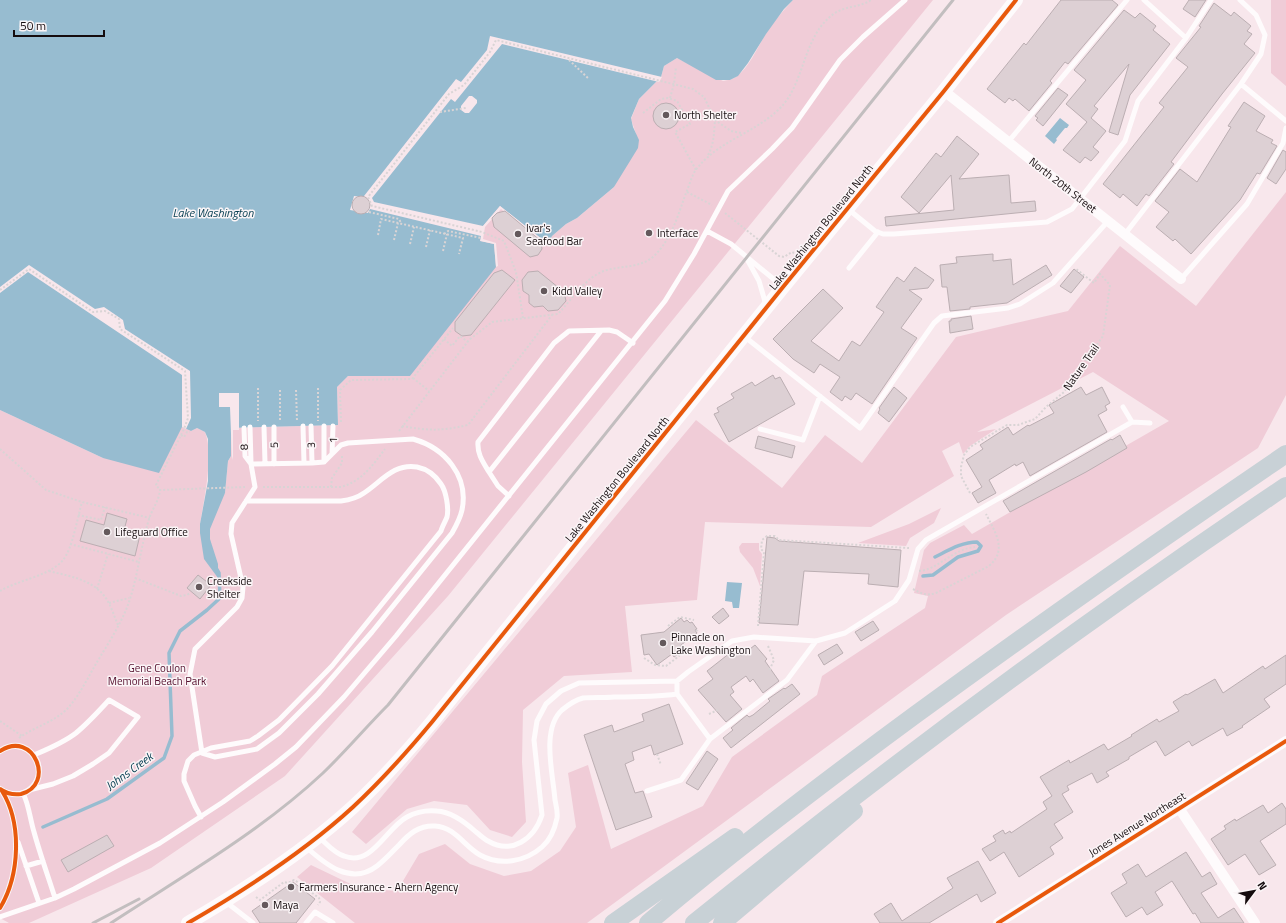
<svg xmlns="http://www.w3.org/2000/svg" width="1286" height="923" font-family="'Titillium Web',sans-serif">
<rect width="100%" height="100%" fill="#f8e7ec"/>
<!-- green -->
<path fill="#f0ccd7" d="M 793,0 L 933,0 L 448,596 L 285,776 L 151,868 L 29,923 L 9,923 L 0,918 L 0,410 L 103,458 L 182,427 L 191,431 L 197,428 L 205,432 C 214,454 204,500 200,524 L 225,493 L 228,461 L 231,456 L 231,428 L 338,425 L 337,387 L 348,376 L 410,376 L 480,241 L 483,226 L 500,206 L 548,244 L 552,236 L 566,224 L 577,218 L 614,187 L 636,134 L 631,119 L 639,99 L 661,77 L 664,66 L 677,58 L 723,81 C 728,80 733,80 737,76 C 750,66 757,48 765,35 C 773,22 783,11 793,0 Z
M 1271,0 L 1286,0 L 1286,86 L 1271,73 Z
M 1286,192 L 1286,395 L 1258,448 L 1006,615 L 587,923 L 355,923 L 297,877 L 311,865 L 359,888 L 397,891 L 419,854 L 445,844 L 470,864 L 504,876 L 531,871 L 560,851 L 576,827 L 568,773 L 588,765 L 611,849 L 703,806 L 732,757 L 817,695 L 822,676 L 925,608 L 928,596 L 914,593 L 924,550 L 930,543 L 964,525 L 972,534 L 1169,421 L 1093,372 L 977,432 L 996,429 L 970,446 L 963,454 L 959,442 L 942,451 L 954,476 L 871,527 L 705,522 L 697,600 L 625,606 L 632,672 L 564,676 L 523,710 L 522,762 L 526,822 L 512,837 L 490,830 L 467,805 L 434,801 L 407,809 L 366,844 L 352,832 L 696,420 L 782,488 L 825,435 L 862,463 L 956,337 L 1068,311 L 1120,246 L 1196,306 Z
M 941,508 L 934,523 L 910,538 L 906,546 L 858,543 L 909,524 Z
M 742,543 L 759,543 L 759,550 L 762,554 L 760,586 L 753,568 L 740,552 L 739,547 Z"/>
<!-- water -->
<path fill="#97bcd0" d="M 0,0 L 793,0 L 784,9 L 766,34 L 748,63 L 738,76 L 730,80 L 716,80 L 677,58 L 664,66 L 661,77 L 639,99 L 631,118 L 633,127 L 639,140 L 638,148 L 614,187 L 577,218 L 566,224 L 552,236 L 548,244 L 500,206 L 483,226 L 481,241 L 494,244 L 496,267 L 410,376 L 348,376 L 337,387 L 338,425 L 231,428 L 231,456 L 228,461 L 225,493 L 210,529 L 210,539 L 218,564 L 218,578 L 204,559 L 200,533 L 200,524 L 208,481 L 208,439 L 205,432 L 197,428 L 191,431 L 182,427 L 159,473 L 103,458 L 0,410 Z
M 1060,118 L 1069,125 L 1067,128 L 1065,128 L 1056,139 L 1057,140 L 1054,144 L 1045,136 Z
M 727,582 L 742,583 L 739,608 L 733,608 L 732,602 L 725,601 Z"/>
<!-- pier -->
<path fill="#f8e7ec" d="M 490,36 L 662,77 L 659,82 L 502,44 L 455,102 L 451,99 L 372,198 L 374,202 L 483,226 L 500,206 L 548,244 L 546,245 L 501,209 L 485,227 L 483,239 L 496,243 L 498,266 L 496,267 L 494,244 L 480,241 L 481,236 L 370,209 L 368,213 L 350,210 L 354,196 L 362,197 L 364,196 L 456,79 L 461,82 L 487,50 Z
M 469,96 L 472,96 L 477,100 L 477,103 L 469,113 L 465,113 L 461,110 L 461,106 Z
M 29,265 L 95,309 L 104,307 L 123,320 L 125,329 L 190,371 L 191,418 L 186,429 L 182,427 L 182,375 L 28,272 L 0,293 L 0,287 Z
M 219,393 L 239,393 L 239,430 L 233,430 L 233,456 L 232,460 L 230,407 L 219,407 Z"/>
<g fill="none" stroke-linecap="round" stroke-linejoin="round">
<!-- stream -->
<path stroke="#97bcd0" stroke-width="3.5" d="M 923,576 L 933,575 L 958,557 L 978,551 L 981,546 L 977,542 C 962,542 949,550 935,557
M 43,827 L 107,799 L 164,758 L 172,736 L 169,653 L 180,631 L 207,610 L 220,598 L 219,573 L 216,568"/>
</g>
<!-- building -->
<path fill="#ddd0d4" stroke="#bbaeb2" d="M 1061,0 L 1112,0 L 1118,5 L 1068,64 L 1065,62 L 1050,81 L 1052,83 L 1029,111 L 1015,99 L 1013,101 L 1009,98 L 1005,103 L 987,89 L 1024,43 L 1026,45 Z
M 1189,0 L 1206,0 L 1195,17 L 1183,9 Z
M 1214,3 L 1231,16 L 1234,12 L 1251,26 L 1247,31 L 1252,34 L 1244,44 L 1255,53 L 1222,94 L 1171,162 L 1174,164 L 1149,196 L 1146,194 L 1137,206 L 1123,194 L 1120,198 L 1103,184 L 1164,107 L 1159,103 L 1188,67 L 1176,58 L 1201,27 L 1199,26 Z
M 1124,10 L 1135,18 L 1140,13 L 1156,26 L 1153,30 L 1170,44 L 1130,95 L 1118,135 L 1109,132 L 1129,64 L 1094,106 L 1098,109 L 1091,118 L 1106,131 L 1093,147 L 1099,152 L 1091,161 L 1085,157 L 1080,163 L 1063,150 L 1087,122 L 1066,104 L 1086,80 L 1074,70 Z
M 1058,88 L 1068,95 L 1043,126 L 1036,120 L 1038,118 L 1035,116 Z
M 1244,102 L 1265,116 L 1256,131 L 1273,140 L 1271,143 L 1277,146 L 1260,174 L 1257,173 L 1240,200 L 1191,254 L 1175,239 L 1173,241 L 1156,227 L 1169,212 L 1155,201 L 1180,169 L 1197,182 L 1231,127 L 1228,126 Z
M653 116a13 13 0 1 1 26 0a13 13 0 1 1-26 0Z
M 957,136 L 979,154 L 959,179 L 1009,175 L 1011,203 L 1035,201 L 1036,211 L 886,226 L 885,217 L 954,210 L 951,175 L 919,213 L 901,197 L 936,153 L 941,157 Z
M 1283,150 L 1286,152 L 1286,169 L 1276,184 L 1267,178 Z
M352 205a9 9 0 1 1 18 0a9 9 0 1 1-18 0Z
M 505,211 L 541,241 L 542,249 L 538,255 L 530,257 L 494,227 L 492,218 L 497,213 Z
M 993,254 L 993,261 L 1011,259 L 1013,285 L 1046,265 L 1052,275 L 1007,303 L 970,307 L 970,309 L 950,311 L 947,287 L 942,287 L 940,265 L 957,263 L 956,257 Z
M 915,267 L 934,280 L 928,288 L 909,290 L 922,299 L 901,328 L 917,338 L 872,404 L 856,393 L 851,400 L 845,396 L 842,401 L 830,392 L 840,377 L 820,364 L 814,373 L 793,359 L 773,339 L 823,289 L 843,308 L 811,341 L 839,361 L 852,341 L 860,346 L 884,312 L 876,307 L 897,277 L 904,282 Z
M 1074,269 L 1084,277 L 1071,293 L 1060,286 Z
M 502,270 L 515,280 L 471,335 L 462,336 L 455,331 L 455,322 L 494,273 Z
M 538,271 L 564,292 L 566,301 L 558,310 L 548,311 L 543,306 L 534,307 L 529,303 L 529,295 L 523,291 L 522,280 L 528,272 Z
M 971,316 L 973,329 L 950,333 L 949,321 L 951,321 L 951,319 Z
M 773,375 L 775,379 L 780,377 L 795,404 L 729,442 L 714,414 L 719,412 L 717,408 L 734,398 L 731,394 L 752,382 L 755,386 Z
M 894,387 L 907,398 L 889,422 L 878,413 L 880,409 L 879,408 Z
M 1081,387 L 1086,395 L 1102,387 L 1110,403 L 1105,406 L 1107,410 L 1098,415 L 1107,432 L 1030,476 L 1023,462 L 1016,466 L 1015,464 L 989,480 L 996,493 L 978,503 L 972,493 L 982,487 L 966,460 L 983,449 L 980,445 L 1008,427 L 1013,435 L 1028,425 L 1029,426 L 1054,413 L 1049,405 Z
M 1120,435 L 1127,448 L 1086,472 L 1010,512 L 1003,501 L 1111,439 L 1112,440 Z
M 758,436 L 795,446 L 792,458 L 755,448 Z
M 107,513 L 127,519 L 124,530 L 140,535 L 135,556 L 80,541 L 86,520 L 104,525 Z
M 767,537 L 775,538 L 779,541 L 901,550 L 898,587 L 868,584 L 869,574 L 804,571 L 798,625 L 759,623 Z
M 198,575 L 211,585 L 200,599 L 187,588 Z
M 723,608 L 729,616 L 719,624 L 712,617 Z
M 681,618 L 684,622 L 687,620 L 690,623 L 692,622 L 697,629 L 695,630 L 697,633 L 681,645 L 684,650 L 674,657 L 672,654 L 657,665 L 649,654 L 644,655 L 641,635 L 664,632 Z
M 873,621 L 879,630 L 861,641 L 855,632 Z
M 837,644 L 843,653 L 824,665 L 818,655 Z
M 755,645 L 767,659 L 765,661 L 779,681 L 763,693 L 753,679 L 750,682 L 746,676 L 731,687 L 734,692 L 730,695 L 742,709 L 726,722 L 698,690 L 713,679 L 707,671 L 735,649 L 741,656 Z
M 1286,655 L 1286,684 L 1264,699 L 1270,707 L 1242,726 L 1243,727 L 1227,736 L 1223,728 L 1192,746 L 1189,741 L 1165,756 L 1156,741 L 1129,757 L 1129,759 L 1106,772 L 1109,776 L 1097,783 L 1092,773 L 1067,786 L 1069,790 L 1062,794 L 1073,812 L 1054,824 L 1063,838 L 1050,847 L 1054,854 L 1019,877 L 1004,852 L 990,861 L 982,849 L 996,841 L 993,836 L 1003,830 L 1005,834 L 1010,831 L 1011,833 L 1047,809 L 1043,802 L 1052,796 L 1040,777 L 1069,760 L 1070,763 L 1104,744 L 1108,750 L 1132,736 L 1131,735 L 1157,719 L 1159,722 L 1179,711 L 1173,702 L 1186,694 L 1187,695 L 1215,679 L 1223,693 L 1263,666 L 1265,669 Z
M 792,684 L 800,694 L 731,748 L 723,738 L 733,730 L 731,728 L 747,715 L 749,717 L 753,715 L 770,701 L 768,699 L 784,688 L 785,689 Z
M 669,704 L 683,744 L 654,755 L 651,745 L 632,752 L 634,760 L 625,764 L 635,793 L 643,791 L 652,817 L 616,830 L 584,735 L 612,725 L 614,732 L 644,721 L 642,714 Z
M 707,751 L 718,759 L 698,790 L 686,783 Z
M 1282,803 L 1286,809 L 1286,824 L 1260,841 L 1276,865 L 1259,875 L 1245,854 L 1228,865 L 1211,839 L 1226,829 L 1224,826 L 1235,819 L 1236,821 L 1263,805 L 1268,813 Z
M 107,835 L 114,846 L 68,872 L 61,860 Z
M 1186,852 L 1202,877 L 1210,872 L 1217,884 L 1201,893 L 1218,918 L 1234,908 L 1244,923 L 1201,923 L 1195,913 L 1193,914 L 1172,881 L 1155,892 L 1163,905 L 1147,915 L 1142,907 L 1126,917 L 1111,893 L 1127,883 L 1122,874 L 1138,864 L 1146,877 Z
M 978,861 L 996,893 L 981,902 L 977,894 L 929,923 L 880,923 L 874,914 L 891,903 L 902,921 L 953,888 L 947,878 Z
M 293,882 L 315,899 L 296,923 L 260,923 L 252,911 Z"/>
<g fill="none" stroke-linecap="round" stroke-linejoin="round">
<!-- path -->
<path stroke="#d9d4d5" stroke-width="2" stroke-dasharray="2 2" stroke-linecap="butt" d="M 569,60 L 589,79
M 670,98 L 674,84 L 676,67
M 440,112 L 466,108
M 643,113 L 661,99 L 668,98 L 677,101 L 690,124 L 675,132 L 696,170
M 708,155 C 714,144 714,133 715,120
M 687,192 L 712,205
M 369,212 L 399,219 L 401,223
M 725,213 L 779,256 L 784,257 L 792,252 L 794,253
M 444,234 L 448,231 L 481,238
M 378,235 L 381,219 L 463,238 L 459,254
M 394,240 L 398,223
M 410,244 L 414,227
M 426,247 L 430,230
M 443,251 L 447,234
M 0,290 L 29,269 L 93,312 L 105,311 L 119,319 L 120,329 L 185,371 L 188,418 L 184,429 L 156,485 L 160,490
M 523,318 L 516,272 L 504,241 L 482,232 L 372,206 L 368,197 L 449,94 L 464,85 L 490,52 L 496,40 L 693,89 L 704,97 L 715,120 L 731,131 L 741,133
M 444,339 L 452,346 L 460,336 L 468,342
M 413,378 L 429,391
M 258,388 L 258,421
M 318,388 L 318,421
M 296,390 L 297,421
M 280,420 L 280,390
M 341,422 L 340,390 L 351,380 L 412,379 L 453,328
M 402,426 C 429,431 441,431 468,425 L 552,315
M 399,431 L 469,340 L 492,322 L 558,314 C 572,299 585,278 604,271 C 621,265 641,269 655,255 C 672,238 678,215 686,193 C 689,186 691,178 695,171 C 716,142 752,134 777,111 C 806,86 801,36 835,13 C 846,6 861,7 871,0
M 181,435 L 184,437 L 187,432 L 190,432
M 0,449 L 46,490 L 82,502 L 150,518
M 263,487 L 341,487 C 362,481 372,466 385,449
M 331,487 L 332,478 L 342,463 L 342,456
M 970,493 L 961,476 L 961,467 L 964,455 L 970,447 L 1007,425 L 1018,425 L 1035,419 L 1046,407 L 1064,392 L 1103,336 L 1110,285 L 1100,274 L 1094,283 L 1076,269
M 78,515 L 101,520 L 105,507
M 70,544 L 139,562
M 49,571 C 68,576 92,579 105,597 C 111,605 114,616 118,625
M 919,571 C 938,570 952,549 975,547
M 135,578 L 181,596 L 187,595 L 190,593
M 97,589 L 108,554
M 913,589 C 922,594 927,596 936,593 L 989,566 C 1008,550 995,532 986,514
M 0,591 C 18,580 50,576 63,560 C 72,550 78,516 82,502
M 109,603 L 129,598
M 668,626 L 680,617 L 694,620
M 758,626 L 764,552 L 761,549 L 762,540 L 767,536 L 775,536 L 779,540 L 909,548
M 696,630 L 698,632 L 699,631
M 768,646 L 774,660 L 769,671
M 644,658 L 655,665 L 666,666 L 679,656 L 678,654
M 709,714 L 720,709
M 0,721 L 22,736
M 19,738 C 34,727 52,723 66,710 C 77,699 85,683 93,669 C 105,648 121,625 129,602 C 138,575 141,546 149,519 C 152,509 159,501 160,490 L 245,487
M 657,754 L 661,765
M 256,897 L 260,900 L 284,882 L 288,883 L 294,880 L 296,881 L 319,898 L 320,902 L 318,905"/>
<!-- lane -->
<path stroke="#fefbfc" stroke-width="5" d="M 1144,0 L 1186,38
M 1241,84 L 1286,121
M 1008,142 L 1127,0
M 848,209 L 875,231 L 883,234 L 894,234 L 1047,222 L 1072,209 L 1125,141 L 1138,101 L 1186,38 L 1211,0
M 707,231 L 731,244 L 782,286
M 1125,234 L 1241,84 L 1261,54 L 1265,35 L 1256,15 L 1240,0
M 747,259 L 759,281 L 766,305
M 849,268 L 878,232
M 1181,279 L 1247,204 L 1283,143 L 1286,128
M 601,331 L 489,472 C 483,462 477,454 478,442 L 554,343 L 569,331 L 609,330 L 617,332 L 633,343
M 745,337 L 860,428 L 934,323 L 942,316 L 1008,308 L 1020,304 L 1053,283 L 1108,221
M 1123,407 L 1132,422 L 1150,423
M 303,426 L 304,463
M 311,426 L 312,463
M 324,426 L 324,462
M 250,427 L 251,463
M 264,427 L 265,463
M 274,427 L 274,464
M 244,428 L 245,456 L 251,464
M 760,429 L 803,440 L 820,396
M 413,439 C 445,448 469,476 462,510 C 460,519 456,526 452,533 L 372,632 L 318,694 L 279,733 L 257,749 L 215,757 L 202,753 L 190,674 L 195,649 L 237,607 L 242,598 L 243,587 L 231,534 L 232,523 L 255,487 L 251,464 L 312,463 L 324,462 L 341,445 L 348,443 Z
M 332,454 L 333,426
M 489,472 L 498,486 L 509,496
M 677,681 L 677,694 L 710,739
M 0,751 C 7,746 15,745 23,748 C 54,759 36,806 3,791
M 29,790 L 53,784 L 73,776 L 93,764 L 109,753 L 138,717 L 109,700 C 99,711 88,723 76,733 C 63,743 48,749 34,755
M 647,791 L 681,780 L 710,739 L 787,680 L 816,641
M 23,793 C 29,805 30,819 34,832 C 40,854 48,876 55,898
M 201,817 L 195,806 L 184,781 L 184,774 L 188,761 L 194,755 L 211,748 L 250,741 L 258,736 L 279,720 L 332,666 L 441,531 C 442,527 445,522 447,517 C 449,508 446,491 441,484 C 435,475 427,469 417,467 C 394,463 381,482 364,493 C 357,498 349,500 341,501 L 246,501
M 320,838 C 327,844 334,853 344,856 C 372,867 386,828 407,817 C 416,812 427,810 437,811 C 452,812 465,822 476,832 C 480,835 484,839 488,841 C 512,855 534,839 542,815 L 534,740 L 537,721 L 546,704 L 561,691 L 579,683 L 677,681 L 688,672 L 732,641 L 754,637 L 816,641 L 845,633 L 895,601 L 909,580 L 918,549 L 926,540 L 1132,422
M 18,842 L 39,903
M 306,847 C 325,864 351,886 377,866 C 385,860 392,852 399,845 C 409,834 419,825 435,826 C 455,827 464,846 480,855 C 500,866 525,862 542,847 C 550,840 555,828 557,818 C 558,812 556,805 555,800 C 553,774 541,729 562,710 C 568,705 575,700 583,698 C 593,697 604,698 614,697 C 635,697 656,697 677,694
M 26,866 L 43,861
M 226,902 L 253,923
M 0,908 C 20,875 22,823 2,791
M 0,917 L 55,898 L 74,889 L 160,843 L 223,802 L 275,764 L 296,747 L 344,697 L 396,636 L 665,301 L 694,254 L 728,191 L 772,149 L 792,128 L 840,60 L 863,37 L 905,0
M 306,923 L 315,912 L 333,923"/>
<!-- street -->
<path stroke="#fefbfc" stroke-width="10" d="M 944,91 L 1181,279
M 1179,808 L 1255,923
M 998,923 L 1286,741"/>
<!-- secondary -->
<path stroke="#fefbfc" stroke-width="14" d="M 188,923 C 245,890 305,851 353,807 C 381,781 407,752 432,722 L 783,287 L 944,91 L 1016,0"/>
<!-- highway -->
<path stroke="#c8d1d6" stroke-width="18" d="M 613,923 L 735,837
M 648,923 C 734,850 824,782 915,715 C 1037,626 1161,539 1286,454
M 694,923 C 885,769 1082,623 1286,486
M 722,923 L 854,811"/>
<!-- rail -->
<path stroke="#c2bebf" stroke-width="3" d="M 93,923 L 139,899
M 111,923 C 183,876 260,832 323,773 C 346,751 366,727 388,705 L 953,0"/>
<!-- cycleway casing -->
<g stroke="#fbf5f7" stroke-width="6">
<path id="cycleway" d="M 0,751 C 34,729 56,785 21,794 C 14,795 7,794 0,789
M 0,908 C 20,875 22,823 2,791
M 188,923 C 245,890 305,851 353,807 C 381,781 407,752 432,722 L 783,287 L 944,91 L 1016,0
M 998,923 L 1286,741"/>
</g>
<!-- cycleway -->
<use href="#cycleway" stroke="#e8590c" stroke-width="4"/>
</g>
<!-- markers -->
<g fill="#64595c" stroke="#fbf5f7" stroke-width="1.5">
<circle cx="666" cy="115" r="4"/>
<circle cx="649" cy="233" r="4"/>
<circle cx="518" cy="234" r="4"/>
<circle cx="544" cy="291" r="4"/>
<circle cx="107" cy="532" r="4"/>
<circle cx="199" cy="587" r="4"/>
<circle cx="663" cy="643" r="4"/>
<circle cx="291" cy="887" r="4"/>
<circle cx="265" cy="905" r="4"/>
</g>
<g text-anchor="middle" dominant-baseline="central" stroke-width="3" stroke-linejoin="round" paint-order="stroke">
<!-- poi labels -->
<g font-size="11" fill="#150c0e" stroke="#fbf5f7" text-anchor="start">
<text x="674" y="115">North Shelter</text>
<text x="526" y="228">Ivar's<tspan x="526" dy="13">Seafood Bar</tspan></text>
<text x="657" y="233">Interface</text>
<text x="552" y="291">Kidd Valley</text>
<text x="115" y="532">Lifeguard Office</text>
<text x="207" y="581">Creekside<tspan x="207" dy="13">Shelter</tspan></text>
<text x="671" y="637">Pinnacle on<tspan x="671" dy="13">Lake Washington</tspan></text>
<text x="299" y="887">Farmers Insurance - Ahern Agency</text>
<text x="273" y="905">Maya</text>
</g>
<!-- street labels -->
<g font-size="11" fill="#150c0e" stroke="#fbf5f7">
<text transform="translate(1063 185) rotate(38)">North 20th Street</text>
<text transform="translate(821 227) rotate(-51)">Lake Washington Boulevard North</text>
<text transform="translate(1081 367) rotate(-55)">Nature Trail</text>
<text transform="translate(333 440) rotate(-89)">1</text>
<text transform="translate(274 445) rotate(-91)">5</text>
<text transform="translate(311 445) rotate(-92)">3</text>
<text transform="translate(244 447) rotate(-92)">8</text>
<text transform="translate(617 479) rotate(-51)">Lake Washington Boulevard North</text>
<text transform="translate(1137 824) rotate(-32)">Jones Avenue Northeast</text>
</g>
<!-- park labels -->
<g font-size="11" fill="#56112f" stroke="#fbf5f7">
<text x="157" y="668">Gene Coulon<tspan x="157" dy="13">Memorial Beach Park</tspan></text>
</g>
<!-- water labels -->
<g font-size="12" font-style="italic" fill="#0c4255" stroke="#fbf5f7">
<text x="213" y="212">Lake Washington</text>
<text transform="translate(129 771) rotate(-36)">Johns Creek</text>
</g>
</g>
<!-- north arrow -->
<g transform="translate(1254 891) rotate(58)" stroke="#fbf5f7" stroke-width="3" paint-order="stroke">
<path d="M0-3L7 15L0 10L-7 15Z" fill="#150c0e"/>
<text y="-6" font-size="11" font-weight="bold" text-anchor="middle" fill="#150c0e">N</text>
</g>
<!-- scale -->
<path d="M14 30v6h90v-6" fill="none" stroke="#150c0e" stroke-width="2"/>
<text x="20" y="30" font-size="12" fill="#150c0e" stroke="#fbf5f7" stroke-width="3" paint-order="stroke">50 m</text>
</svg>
